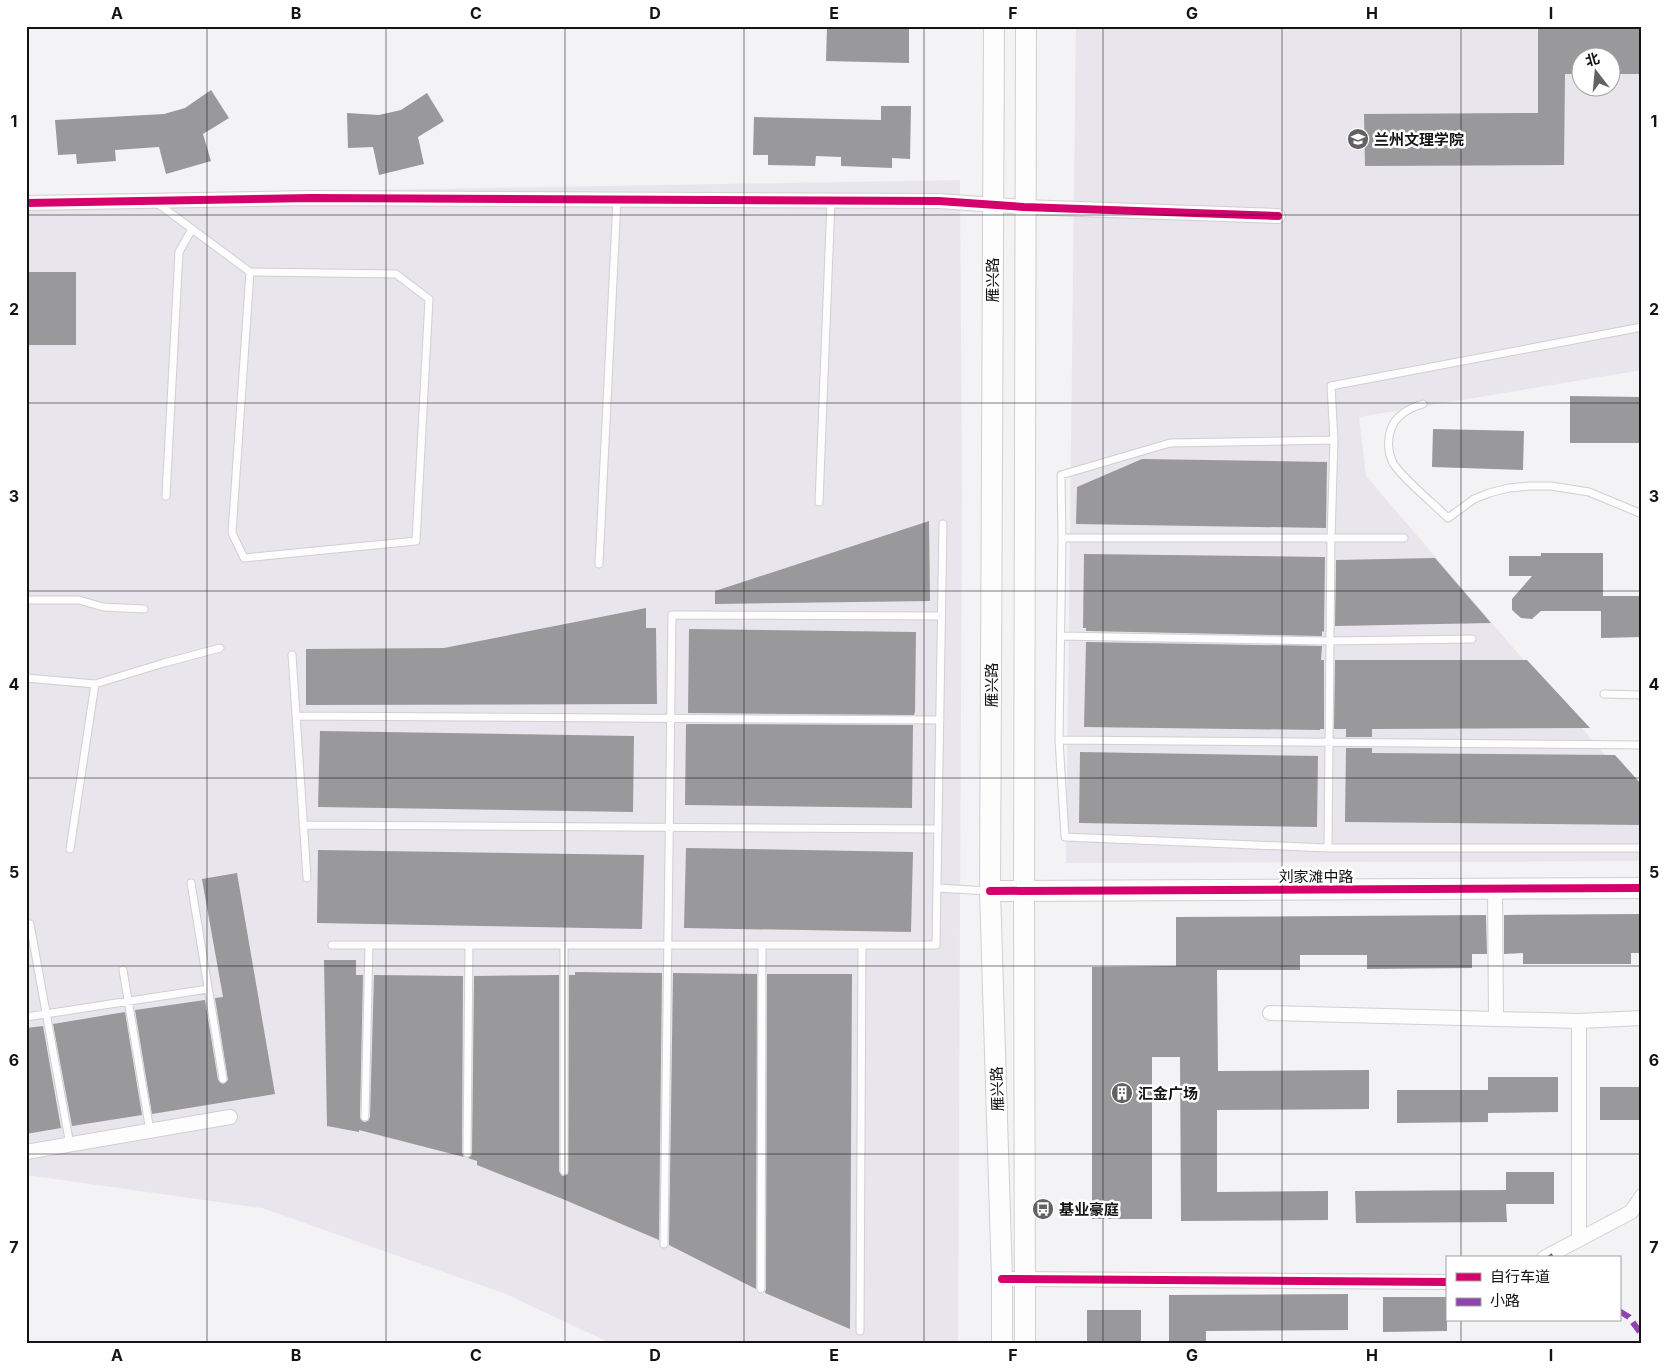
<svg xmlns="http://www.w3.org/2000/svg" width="1668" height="1369" font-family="Inter,'Noto Sans SC',sans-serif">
<rect width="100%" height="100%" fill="#f3f2f4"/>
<!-- built -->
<path fill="#e9e5ec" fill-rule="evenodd" d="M 1076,26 L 1642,26 L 1642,370 L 1359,417 L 1366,476 L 1642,798 L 1642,861 L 1066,863 ZM 1580,58 L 1610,58 L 1610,88 L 1580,88 Z
M 960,180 L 962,494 L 958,1343 L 610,1343 L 506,1294 L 262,1208 L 26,1175 L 26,196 Z"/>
<!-- building -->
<path fill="#99989a" d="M 827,26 L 909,26 L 909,63 L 826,61 Z
M 1538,26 L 1642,26 L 1642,74 L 1610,74 L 1610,58 L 1580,58 L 1580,74 L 1565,74 L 1564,165 L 1365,166 L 1364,114 L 1538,113 Z
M 211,90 L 229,118 L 203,134 L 211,161 L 166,174 L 159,147 L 115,150 L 116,161 L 77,164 L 76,154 L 58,155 L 55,120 L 164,114 L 185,108 Z
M 427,93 L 444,121 L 418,137 L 424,164 L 379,175 L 373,147 L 348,148 L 347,113 L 379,115 L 401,110 Z
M 881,106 L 911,106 L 910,159 L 892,158 L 892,168 L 841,166 L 841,157 L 816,156 L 815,166 L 768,165 L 768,155 L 753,155 L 754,117 L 881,120 Z
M 26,272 L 76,272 L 76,345 L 26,345 Z
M 1570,396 L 1642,397 L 1642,443 L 1570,443 Z
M 1433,429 L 1524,431 L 1523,470 L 1432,467 Z
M 1142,459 L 1327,462 L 1326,528 L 1076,524 L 1077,487 Z
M 929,521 L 930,601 L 715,604 L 715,591 Z
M 1541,553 L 1603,553 L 1603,596 L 1642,596 L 1642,637 L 1601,638 L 1601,611 L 1541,611 L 1532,619 L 1521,618 L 1512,610 L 1512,599 L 1532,576 L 1509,576 L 1509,556 L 1541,556 Z
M 1084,554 L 1325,557 L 1324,632 L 1322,631 L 1322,636 L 1086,631 L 1086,628 L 1083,628 Z
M 1435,558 L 1491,623 L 1335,626 L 1336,560 Z
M 646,608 L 646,628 L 656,628 L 657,704 L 306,705 L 306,649 L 444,648 Z
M 689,629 L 916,632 L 915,712 L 914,715 L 688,713 Z
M 1086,642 L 1322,646 L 1321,660 L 1324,660 L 1324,729 L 1320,729 L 1320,730 L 1084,727 Z
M 1335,660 L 1527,660 L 1590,728 L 1372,729 L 1372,737 L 1346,737 L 1346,729 L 1334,729 Z
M 687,724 L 913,725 L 912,808 L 685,805 L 686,725 Z
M 320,731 L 634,736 L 633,812 L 318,807 Z
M 1346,748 L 1372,748 L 1372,753 L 1615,755 L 1642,785 L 1642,825 L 1345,822 Z
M 1080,752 L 1318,756 L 1317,827 L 1079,823 Z
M 686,848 L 913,852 L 911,932 L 684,928 Z
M 318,850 L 644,855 L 642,929 L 317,923 Z
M 237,873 L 275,1094 L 152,1114 L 135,1010 L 205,1000 L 218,1080 L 223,1084 L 228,1080 L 215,998 L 223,997 L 202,879 Z
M 1642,914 L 1642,953 L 1631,953 L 1631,964 L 1523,964 L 1523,953 L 1504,954 L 1504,915 Z
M 1486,915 L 1487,954 L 1472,954 L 1472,968 L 1367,969 L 1367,955 L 1300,955 L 1300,970 L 1217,970 L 1218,1071 L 1369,1070 L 1369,1109 L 1217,1110 L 1217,1192 L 1328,1191 L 1328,1220 L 1181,1221 L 1180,1057 L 1152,1057 L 1152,1219 L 1092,1219 L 1092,967 L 1176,966 L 1176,917 Z
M 324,960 L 356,960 L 356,975 L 363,975 L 360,1117 L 361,1120 L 364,1122 L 368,1121 L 370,1117 L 374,975 L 463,976 L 462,1153 L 464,1157 L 359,1130 L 359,1132 L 327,1126 Z
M 575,972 L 662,973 L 659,1240 L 565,1200 L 477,1165 L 477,1161 L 468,1158 L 471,1156 L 472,1153 L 474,976 L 559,975 L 559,1171 L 562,1176 L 568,1174 L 569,975 L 575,975 Z
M 673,973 L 757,974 L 756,1289 L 669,1245 Z
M 767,974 L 852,974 L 850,1329 L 765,1293 L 766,1289 Z
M 125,1012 L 142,1115 L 72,1126 L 53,1024 Z
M 43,1026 L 61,1128 L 26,1134 L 26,1028 Z
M 1488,1077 L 1558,1077 L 1558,1112 L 1488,1113 L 1488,1122 L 1397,1123 L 1397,1090 L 1488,1090 Z
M 1600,1087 L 1642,1087 L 1642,1120 L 1600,1120 Z
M 1506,1172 L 1554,1172 L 1554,1204 L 1506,1204 L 1507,1222 L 1356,1223 L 1355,1191 L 1506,1190 Z
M 1348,1294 L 1348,1330 L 1206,1331 L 1206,1343 L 1169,1343 L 1169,1295 Z
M 1383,1297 L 1447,1297 L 1447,1331 L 1383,1332 Z
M 1087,1310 L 1141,1310 L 1141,1343 L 1087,1343 Z"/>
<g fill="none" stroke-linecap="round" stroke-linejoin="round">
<!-- lane casing -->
<g stroke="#d0cfd1" stroke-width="9">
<path id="lane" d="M 157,203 L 250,272 L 396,274 L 429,299 L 416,541 L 244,558 L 232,533 L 250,272
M 1423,404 C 1409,408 1396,415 1391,429 C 1387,440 1388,453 1393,463 C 1403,479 1434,504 1448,518 L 1474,499 L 1489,493 L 1509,488 L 1530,486 L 1551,486 L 1589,492 L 1642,514
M 1334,440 L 1331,386 L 1642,327
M 166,496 L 179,252 L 192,229
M 819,502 L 831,201
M 1062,538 L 1404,538
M 599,564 L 617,200
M 26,600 L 79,600 L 103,607 L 144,609
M 1061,636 L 1330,641 L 1472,639
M 292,655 L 307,878
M 26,678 L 95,684 L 164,663 L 220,648
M 1604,694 L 1642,695
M 296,716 L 940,720
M 1059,740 L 1642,745
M 303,825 L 938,829
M 1328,848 L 1331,538 L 1334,440 L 1170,443 L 1061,475 L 1062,538 L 1059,740 L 1065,837 L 1328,848 L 1642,848
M 70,849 L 95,684
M 191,883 L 223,1079
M 937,888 L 988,891
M 30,924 L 70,1145
M 332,945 L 936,945 L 943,524
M 123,970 L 150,1131
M 26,1017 L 208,989
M 365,1117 L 369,945
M 467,1153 L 469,945
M 564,1171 L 564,945
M 664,1244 L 672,615 L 941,616
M 761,1289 L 762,945
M 860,1331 L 862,945"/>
</g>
<!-- street casing -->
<g stroke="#d0cfd1" stroke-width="16">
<path id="street" d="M 26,203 L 312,198 L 939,201 L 1024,207 L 1278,216
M 1495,889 L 1496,1019
M 1270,1013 L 1579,1021 L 1642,1018
M 1579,1021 L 1579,1239
M 26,1152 L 230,1117
M 1544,1258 L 1631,1212 L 1642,1196
M 1002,1279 L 1447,1282"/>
</g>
<!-- secondary casing -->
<g stroke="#d0cfd1" stroke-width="22">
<path id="secondary" d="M 994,26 L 990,891 L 1002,1279 L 1002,1343
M 990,891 L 1642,888
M 1025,1343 L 1024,891 L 1026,26"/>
</g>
<!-- lane -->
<use href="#lane" stroke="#fdfdfd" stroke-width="7"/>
<!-- street -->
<use href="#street" stroke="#fdfdfd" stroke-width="14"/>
<!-- secondary -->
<use href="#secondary" stroke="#fdfdfd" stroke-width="20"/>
<!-- quiet -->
<path stroke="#8e44ad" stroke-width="6" stroke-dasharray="12 6" stroke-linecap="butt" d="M 1549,1255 L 1551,1258
M 1619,1311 L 1629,1317 L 1642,1335"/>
<!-- cycleway casing -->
<g stroke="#fff" stroke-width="11">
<path id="cycleway" d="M 26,203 L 312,198 L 939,201 L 1024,207 L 1278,216
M 990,891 L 1642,888
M 1002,1279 L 1447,1282"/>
</g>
<!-- cycleway -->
<use href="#cycleway" stroke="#d6006c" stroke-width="8"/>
</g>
<!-- grid -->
<path fill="none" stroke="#151415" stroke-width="1" stroke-opacity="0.55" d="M 207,26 L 207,1343M 386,26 L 386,1343M 565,26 L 565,1343M 744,26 L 744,1343M 924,26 L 924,1343M 1103,26 L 1103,1343M 1282,26 L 1282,1343M 1461,26 L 1461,1258M 26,215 L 1642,215M 26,403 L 1642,403M 26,591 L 1642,591M 26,778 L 1642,778M 26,966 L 1642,966M 26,1154 L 1642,1154M 1461,1320 L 1461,1343"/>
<!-- icons -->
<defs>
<g id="university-disc" transform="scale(1.125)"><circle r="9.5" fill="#636263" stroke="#fff"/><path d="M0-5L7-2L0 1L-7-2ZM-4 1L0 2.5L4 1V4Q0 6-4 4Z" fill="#fff"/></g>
<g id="building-disc" transform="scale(1.125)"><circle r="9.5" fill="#636263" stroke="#fff"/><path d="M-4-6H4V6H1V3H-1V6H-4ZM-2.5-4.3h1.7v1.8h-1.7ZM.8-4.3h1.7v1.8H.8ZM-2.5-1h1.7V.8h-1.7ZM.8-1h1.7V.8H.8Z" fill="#fff"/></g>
<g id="bus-disc" transform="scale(1.125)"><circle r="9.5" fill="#636263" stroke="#fff"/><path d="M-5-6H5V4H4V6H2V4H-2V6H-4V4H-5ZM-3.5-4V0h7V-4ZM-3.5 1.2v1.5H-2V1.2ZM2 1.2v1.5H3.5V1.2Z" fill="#fff"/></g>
</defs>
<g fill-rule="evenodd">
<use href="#university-disc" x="1358" y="139"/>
<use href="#building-disc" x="1122" y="1093"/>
<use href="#bus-disc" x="1043" y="1209"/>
</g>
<g text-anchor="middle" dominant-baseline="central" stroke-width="5" stroke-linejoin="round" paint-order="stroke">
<!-- poi labels -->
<g font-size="15" font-weight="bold" fill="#151415" stroke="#fff" text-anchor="start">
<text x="1374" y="139">兰州文理学院</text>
<text x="1138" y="1093">汇金广场</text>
<text x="1059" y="1209">基业豪庭</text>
</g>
<!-- street labels -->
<g font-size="15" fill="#151415" stroke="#fff">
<text transform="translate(992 280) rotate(-90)">雁兴路</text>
<text transform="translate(991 685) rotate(-90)">雁兴路</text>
<text x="1316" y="876">刘家滩中路</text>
<text transform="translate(997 1089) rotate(-92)">雁兴路</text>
</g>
</g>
<!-- border -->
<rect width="1668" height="1369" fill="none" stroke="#ffffff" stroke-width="55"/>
<!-- legend -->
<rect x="1446" y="1256" width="175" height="65" fill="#ffffff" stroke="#a1a1a1"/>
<rect x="1456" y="1273" width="25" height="8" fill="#d6006c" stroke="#a1a1a1"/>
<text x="1490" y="1282" font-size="15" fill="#151415">自行车道</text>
<rect x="1456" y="1298" width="25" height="8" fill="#8e44ad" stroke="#a1a1a1"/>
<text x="1490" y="1306" font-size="15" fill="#151415">小路</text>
<!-- north arrow -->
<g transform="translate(1596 72) rotate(344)"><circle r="24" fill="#ffffff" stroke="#a1a1a1"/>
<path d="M0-4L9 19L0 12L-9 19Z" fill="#636263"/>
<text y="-8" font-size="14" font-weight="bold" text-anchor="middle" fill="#151415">北</text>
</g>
<rect x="28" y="28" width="1612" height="1314" fill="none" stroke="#151415" stroke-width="2"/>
<g font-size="16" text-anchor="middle" font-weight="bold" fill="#151415">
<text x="117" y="19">A</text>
<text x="296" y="19">B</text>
<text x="476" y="19">C</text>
<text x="655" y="19">D</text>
<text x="834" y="19">E</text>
<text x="1013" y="19">F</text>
<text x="1192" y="19">G</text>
<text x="1372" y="19">H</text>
<text x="1551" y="19">I</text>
<text x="14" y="127">1</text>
<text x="1654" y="127">1</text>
<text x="14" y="315">2</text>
<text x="1654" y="315">2</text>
<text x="14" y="502">3</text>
<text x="1654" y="502">3</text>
<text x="14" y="690">4</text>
<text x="1654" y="690">4</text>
<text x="14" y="878">5</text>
<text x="1654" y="878">5</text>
<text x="14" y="1066">6</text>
<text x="1654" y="1066">6</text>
<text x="14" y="1253">7</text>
<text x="1654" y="1253">7</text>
<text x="117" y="1361">A</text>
<text x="296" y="1361">B</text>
<text x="476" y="1361">C</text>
<text x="655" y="1361">D</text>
<text x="834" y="1361">E</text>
<text x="1013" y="1361">F</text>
<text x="1192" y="1361">G</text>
<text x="1372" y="1361">H</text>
<text x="1551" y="1361">I</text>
</g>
</svg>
